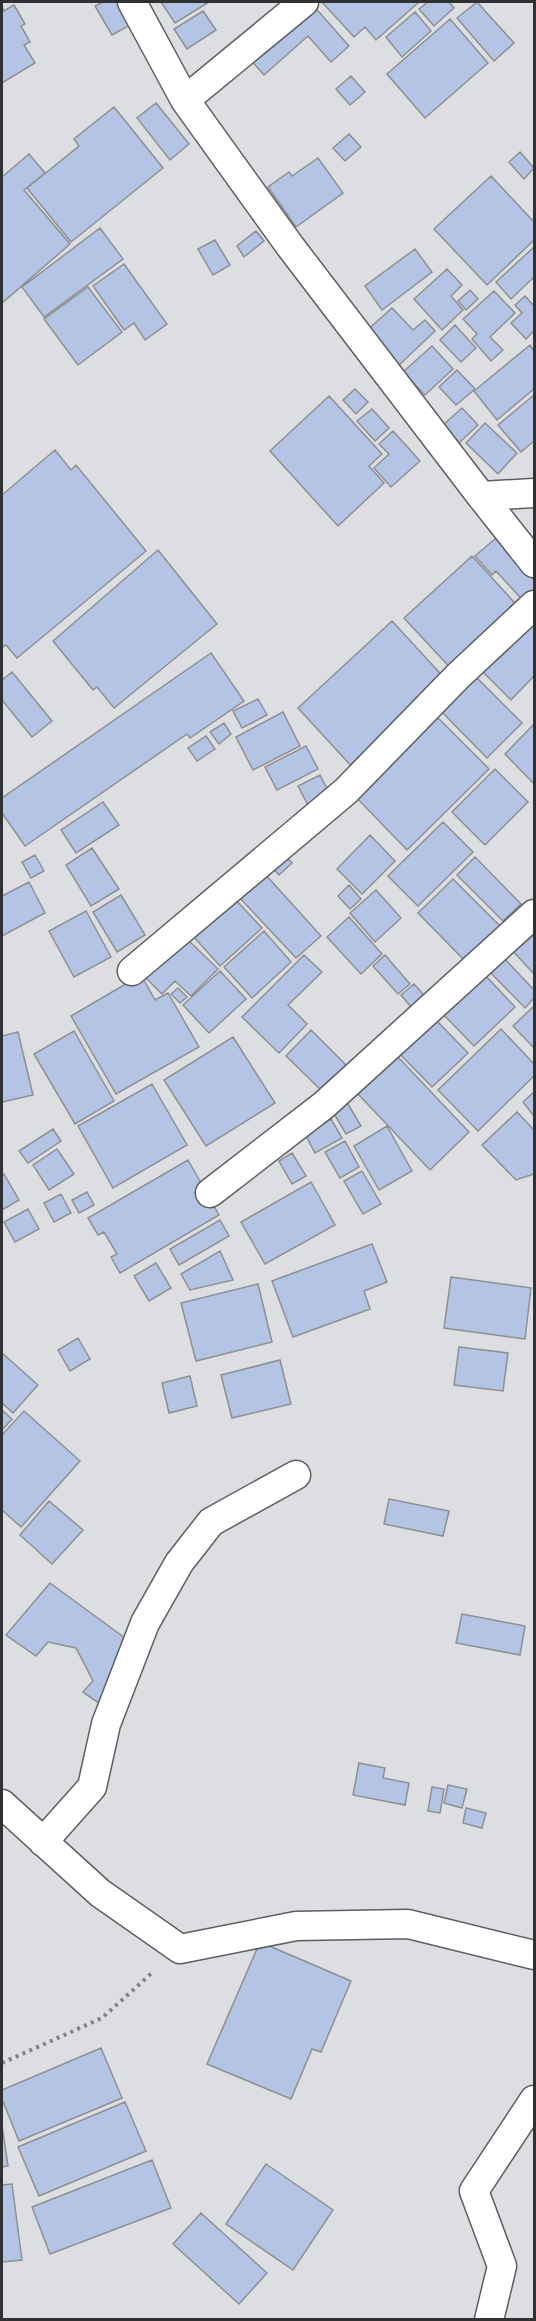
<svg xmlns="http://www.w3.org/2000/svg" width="536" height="2321" font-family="Ubuntu,sans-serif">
<rect width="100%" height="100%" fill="#dcdee2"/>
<!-- building -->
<path fill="#b4c4e5" stroke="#8e8f93" stroke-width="1.5" d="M 103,2 L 119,2 L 132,24 L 112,35 L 95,6 Z
M 161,2 L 209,2 L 175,23 Z
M 322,2 L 419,2 L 376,40 L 365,27 L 354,37 Z
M 428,2 L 449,2 L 454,8 L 434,26 L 419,9 Z
M 477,2 L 514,43 L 494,61 L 457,18 Z
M 312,4 L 349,46 L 331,62 L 308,36 L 264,75 L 250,59 Z
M 14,5 L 25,24 L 21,26 L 30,42 L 24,45 L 35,63 L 2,83 L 2,6 L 4,11 Z
M 203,11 L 216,30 L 187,49 L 174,29 Z
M 415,12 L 431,31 L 402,57 L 386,37 Z
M 450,19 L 488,63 L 425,118 L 387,74 Z
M 351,76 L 365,92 L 350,105 L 336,89 Z
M 156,103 L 189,144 L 170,160 L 137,118 Z
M 114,107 L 163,168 L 71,242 L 27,188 L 79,146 L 74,139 Z
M 349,134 L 361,147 L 345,161 L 333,148 Z
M 520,152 L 534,168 L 524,179 L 509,162 Z
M 29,154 L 45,173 L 24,190 L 70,244 L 2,303 L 2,177 Z
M 318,158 L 343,193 L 296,227 L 268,187 L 289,172 L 292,176 Z
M 491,176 L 534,222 L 534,240 L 487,285 L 434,229 Z
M 100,228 L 123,259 L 44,317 L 22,287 Z
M 256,231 L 264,241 L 244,257 L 237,246 Z
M 215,240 L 230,265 L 213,275 L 198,249 Z
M 534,247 L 534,277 L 511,299 L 496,282 Z
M 415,249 L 432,272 L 382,310 L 365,286 Z
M 124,264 L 167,324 L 145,340 L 134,323 L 124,330 L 93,286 Z
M 447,269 L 462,285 L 451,296 L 463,310 L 442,330 L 414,299 Z
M 88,287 L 122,332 L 78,365 L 44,319 Z
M 470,290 L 478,299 L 466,310 L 458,301 Z
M 494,291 L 515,313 L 490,337 L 503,350 L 491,361 L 472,339 L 477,334 L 463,319 Z
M 525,296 L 534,306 L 534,331 L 526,339 L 511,323 L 522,313 L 515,305 Z
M 392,308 L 413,330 L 425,320 L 435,331 L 396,368 L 364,333 Z
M 455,325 L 476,348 L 461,362 L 440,340 Z
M 530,345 L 534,351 L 534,389 L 497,420 L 474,391 Z
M 432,346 L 453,369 L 425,395 L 403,372 Z
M 457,370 L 475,389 L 456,405 L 439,387 Z
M 355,389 L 368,402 L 356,414 L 343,400 Z
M 534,395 L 534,441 L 521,452 L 498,425 Z
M 329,396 L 382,454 L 369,466 L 384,483 L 338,526 L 270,451 Z
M 462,408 L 478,425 L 458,444 L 442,426 Z
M 372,409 L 389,428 L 375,441 L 357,421 Z
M 485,423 L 517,453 L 498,474 L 466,443 Z
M 393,431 L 420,461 L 391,487 L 374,468 L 389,454 L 379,444 Z
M 55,450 L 71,470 L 76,465 L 146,551 L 17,658 L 6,645 L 3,647 L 2,645 L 2,495 Z
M 496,538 L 534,580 L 534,600 L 528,606 L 496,571 L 492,575 L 475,556 Z
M 158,550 L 217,624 L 114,708 L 97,687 L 93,690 L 53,641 Z
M 472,556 L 523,612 L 456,674 L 404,618 Z
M 534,613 L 534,676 L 511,700 L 479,668 Z
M 392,621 L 448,682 L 354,769 L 298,708 Z
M 211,653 L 244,701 L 190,738 L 187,734 L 25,846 L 2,813 L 2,798 Z
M 12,672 L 52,721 L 32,737 L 2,700 L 2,680 Z
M 474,675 L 522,723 L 487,758 L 439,709 Z
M 258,699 L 267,715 L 242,728 L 233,711 Z
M 283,712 L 300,746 L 253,770 L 236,737 Z
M 434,714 L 489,769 L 407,850 L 353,794 Z
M 224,723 L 231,734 L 219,744 L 210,732 Z
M 534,724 L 534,784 L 505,754 Z
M 206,736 L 215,749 L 197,761 L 188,748 Z
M 306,746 L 318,769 L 277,790 L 265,767 Z
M 495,769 L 528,802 L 485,845 L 452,812 Z
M 320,775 L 332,798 L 310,809 L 298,786 Z
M 103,802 L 119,825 L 76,853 L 61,830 Z
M 443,822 L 473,852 L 418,906 L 388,876 Z
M 370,835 L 395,861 L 362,894 L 337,869 Z
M 92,848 L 119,889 L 91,906 L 66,865 Z
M 35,855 L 44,871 L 31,878 L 22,862 Z
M 284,855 L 292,863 L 279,875 L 272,867 Z
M 475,857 L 521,904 L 503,921 L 457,875 Z
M 264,873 L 321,936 L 296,958 L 238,896 Z
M 453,879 L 501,927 L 466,962 L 418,913 Z
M 29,882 L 45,913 L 2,936 L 2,896 Z
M 349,885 L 361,899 L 350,909 L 338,896 Z
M 376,890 L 401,918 L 375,942 L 350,913 Z
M 121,895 L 145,935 L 117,952 L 93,912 Z
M 234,898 L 262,928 L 220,966 L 193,936 Z
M 86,911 L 111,957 L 74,977 L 49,931 Z
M 349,917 L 382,954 L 361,974 L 327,937 Z
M 534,929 L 534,974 L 512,950 Z
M 264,931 L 291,962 L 252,998 L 224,967 Z
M 183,935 L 218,969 L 191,996 L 175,981 L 162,994 L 143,975 Z
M 304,955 L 322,972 L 288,1005 L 307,1024 L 279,1053 L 242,1017 Z
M 385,955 L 410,984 L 398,994 L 373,966 Z
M 503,957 L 534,990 L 534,998 L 525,1008 L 489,971 Z
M 220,971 L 246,999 L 209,1033 L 183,1005 Z
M 483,973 L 515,1007 L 474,1046 L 442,1013 Z
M 141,975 L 155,1000 L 168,993 L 199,1047 L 116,1094 L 71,1016 Z
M 414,984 L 429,1001 L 416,1013 L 401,995 Z
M 178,988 L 187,997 L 180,1003 L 171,994 Z
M 534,1006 L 534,1048 L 513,1026 Z
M 435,1019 L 468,1053 L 432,1087 L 399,1053 Z
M 501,1029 L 534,1064 L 534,1076 L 478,1131 L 438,1090 Z
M 311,1030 L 348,1067 L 323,1092 L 286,1056 Z
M 74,1031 L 114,1101 L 75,1124 L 34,1054 Z
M 18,1032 L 33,1095 L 2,1102 L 2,1036 Z
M 233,1037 L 275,1103 L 206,1146 L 164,1080 Z
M 397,1056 L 469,1132 L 430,1170 L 358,1094 Z
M 152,1084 L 187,1145 L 113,1188 L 78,1126 Z
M 534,1092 L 534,1116 L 523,1102 Z
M 345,1099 L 361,1126 L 346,1134 L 330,1107 Z
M 517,1112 L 534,1130 L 534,1174 L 516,1180 L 482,1145 Z
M 331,1119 L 342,1138 L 315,1153 L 305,1134 Z
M 387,1126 L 412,1171 L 379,1190 L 354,1146 Z
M 53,1129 L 61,1141 L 28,1163 L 19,1151 Z
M 345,1141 L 359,1167 L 340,1178 L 325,1152 Z
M 57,1149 L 74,1174 L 49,1190 L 33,1165 Z
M 292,1153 L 306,1176 L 292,1184 L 279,1161 Z
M 188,1160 L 219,1215 L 120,1273 L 111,1257 L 117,1254 L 104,1232 L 98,1235 L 88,1218 Z
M 362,1171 L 381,1204 L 363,1214 L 344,1181 Z
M 4,1174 L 19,1200 L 2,1210 L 2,1176 Z
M 311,1182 L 335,1225 L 265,1264 L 241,1222 Z
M 87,1192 L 94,1205 L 79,1213 L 72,1200 Z
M 61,1194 L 71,1213 L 54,1222 L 44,1203 Z
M 28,1209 L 39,1229 L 15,1242 L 4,1222 Z
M 220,1220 L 229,1236 L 179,1265 L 170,1249 Z
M 372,1244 L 387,1282 L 364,1291 L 370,1309 L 293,1337 L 272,1281 Z
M 220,1251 L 233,1280 L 190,1290 L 181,1274 Z
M 156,1263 L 171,1288 L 149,1301 L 134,1276 Z
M 451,1277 L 531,1288 L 525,1339 L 444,1328 Z
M 258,1284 L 272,1342 L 196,1361 L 181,1303 Z
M 78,1338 L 90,1359 L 70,1371 L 58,1350 Z
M 459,1347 L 508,1353 L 503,1391 L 454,1385 Z
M 2,1353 L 38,1385 L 13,1413 L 2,1403 Z
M 280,1360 L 291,1404 L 232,1418 L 221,1375 Z
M 190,1376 L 197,1406 L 169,1413 L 162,1383 Z
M 2,1410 L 12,1419 L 2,1430 Z
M 24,1411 L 80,1461 L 21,1527 L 2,1510 L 2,1435 Z
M 389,1499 L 449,1511 L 443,1536 L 384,1524 Z
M 49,1501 L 83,1530 L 52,1564 L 20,1535 Z
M 50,1583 L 129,1641 L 106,1708 L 83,1692 L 93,1681 L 76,1648 L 48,1642 L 36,1656 L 6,1635 Z
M 462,1614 L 525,1626 L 520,1655 L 456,1643 Z
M 359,1763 L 385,1768 L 383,1778 L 409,1783 L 405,1805 L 353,1795 Z
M 448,1785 L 467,1789 L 462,1808 L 444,1803 Z
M 432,1787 L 444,1789 L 440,1813 L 428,1811 Z
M 466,1808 L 486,1813 L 482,1828 L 463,1823 Z
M 260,1942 L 351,1981 L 321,2052 L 312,2049 L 291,2099 L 207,2064 Z
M 101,2048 L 122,2098 L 19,2141 L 2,2099 L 2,2090 Z
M 125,2102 L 146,2151 L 39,2196 L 18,2147 Z
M 2,2125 L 8,2166 L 2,2167 Z
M 152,2160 L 171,2208 L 50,2254 L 32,2207 Z
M 266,2164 L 333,2210 L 293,2270 L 226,2224 Z
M 12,2184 L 22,2260 L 2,2262 L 2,2185 Z
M 201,2213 L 267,2273 L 239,2304 L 173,2244 Z"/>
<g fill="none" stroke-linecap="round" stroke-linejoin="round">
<!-- minor casing -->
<g stroke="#5c5e61" stroke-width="31">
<path id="minor" d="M 132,2 L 185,100 L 290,246 L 481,496 L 534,493
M 185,100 L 304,2
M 481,496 L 534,563
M 132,971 L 346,791 L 458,676 L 534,605
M 210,1193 L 324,1105 L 534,914
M 2,1804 L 100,1893 L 180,1949 L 296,1926 L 408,1924 L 534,1955
M 43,1842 L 92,1787 L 106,1724 L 145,1623 L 179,1563 L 211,1522 L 296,1475
M 489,2320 L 502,2266 L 474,2191 L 534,2100"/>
</g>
<!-- path -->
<path stroke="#808284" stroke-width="4" stroke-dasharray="3 4.5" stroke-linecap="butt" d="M 2,2063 L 102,2018 L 154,1971"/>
<!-- minor -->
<use href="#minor" stroke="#fff" stroke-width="28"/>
</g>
<!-- border -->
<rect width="536" height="2321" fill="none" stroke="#303132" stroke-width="6"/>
</svg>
